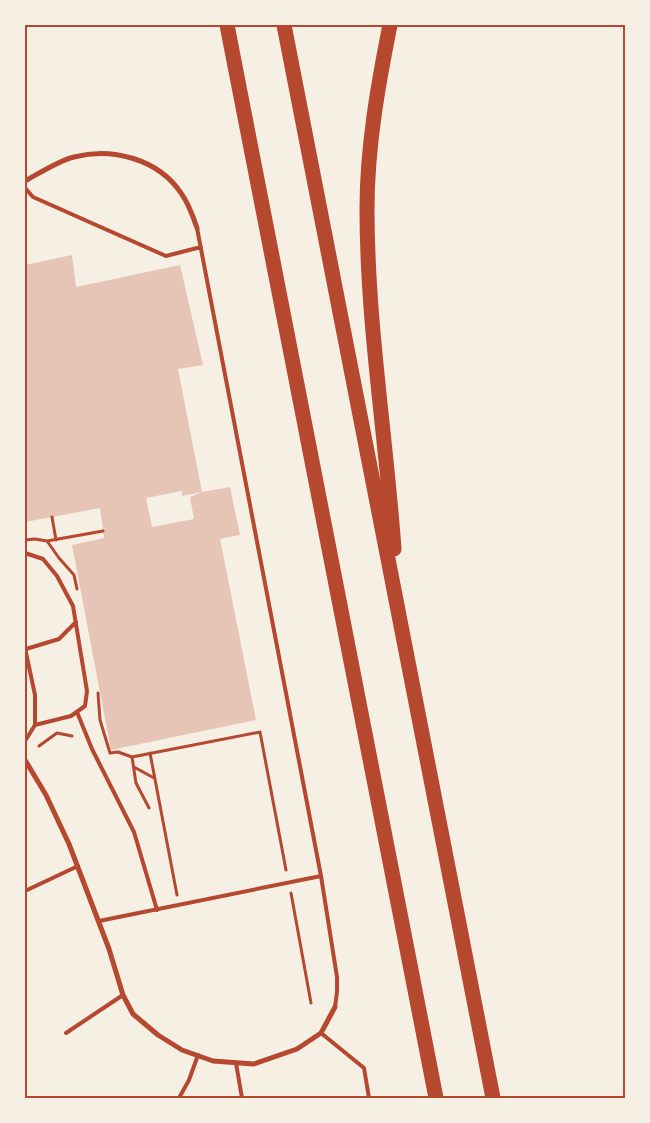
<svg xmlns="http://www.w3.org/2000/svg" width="650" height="1123" font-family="Ubuntu,sans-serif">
<rect width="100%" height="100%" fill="#f6efe4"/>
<!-- building -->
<path fill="#e6c5b7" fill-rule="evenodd" d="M 72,255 L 76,287 L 180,265 L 203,365 L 178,369 L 202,492 L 230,487 L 240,535 L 220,539 L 256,720 L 111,750 L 72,545 L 104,538 L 100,508 L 25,522 L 25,265 ZM 182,491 L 182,496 L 202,492 L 190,497 L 194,519 L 152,527 L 146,498 Z"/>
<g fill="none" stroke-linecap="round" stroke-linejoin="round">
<!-- path -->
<path stroke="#b5482f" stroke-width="3" d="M 52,517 L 56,540
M 25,540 L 35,539 L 47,541
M 77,589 L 74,575 L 59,558 L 47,541 L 103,531
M 98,693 L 100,720 L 110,753 L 118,752 L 132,757 L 260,732 L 286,870
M 39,746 L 57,733 L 72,736
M 150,753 L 177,895
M 132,757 L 136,783 L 149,808
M 134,767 L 154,778
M 291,893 L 311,1003"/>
<!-- service -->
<path stroke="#b5482f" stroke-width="4" d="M 25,188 L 33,197 L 166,256 L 201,247
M 197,228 L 321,876 L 337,977 L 337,992 L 335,1007
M 25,553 L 43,559 L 57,576 L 73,606 L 87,691 L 85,706 L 71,716 L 35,725
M 25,648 L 35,695 L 35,725 L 25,741
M 26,649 L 59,639 L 76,622
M 77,712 L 92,749 L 134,832 L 157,910
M 25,891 L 78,866
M 99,921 L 321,876
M 66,1033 L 123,995
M 321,1033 L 364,1068 L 369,1098
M 236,1063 L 242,1098
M 179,1098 L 189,1080 L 198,1055"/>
<!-- minor -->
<path stroke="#b5482f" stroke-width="5" d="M 25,181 C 38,174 60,160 74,157 C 112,147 158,159 181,193 C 189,204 193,216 197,228
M 25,760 L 46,795 L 69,844 L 109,949 L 123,995 L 133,1014 L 158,1035 L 182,1050 L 213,1061 L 254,1064 L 297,1049 L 321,1033 L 335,1007"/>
<!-- motorway -->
<path stroke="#b5482f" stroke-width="15" d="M 227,25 L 436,1098
M 284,25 L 493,1098
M 390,25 C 378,85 367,147 367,209 C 367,323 386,436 394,549"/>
</g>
<!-- border -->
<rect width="650" height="1123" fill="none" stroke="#f6efe4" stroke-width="52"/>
<rect x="26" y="26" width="598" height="1071" fill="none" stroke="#b5482f" stroke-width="2"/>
</svg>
